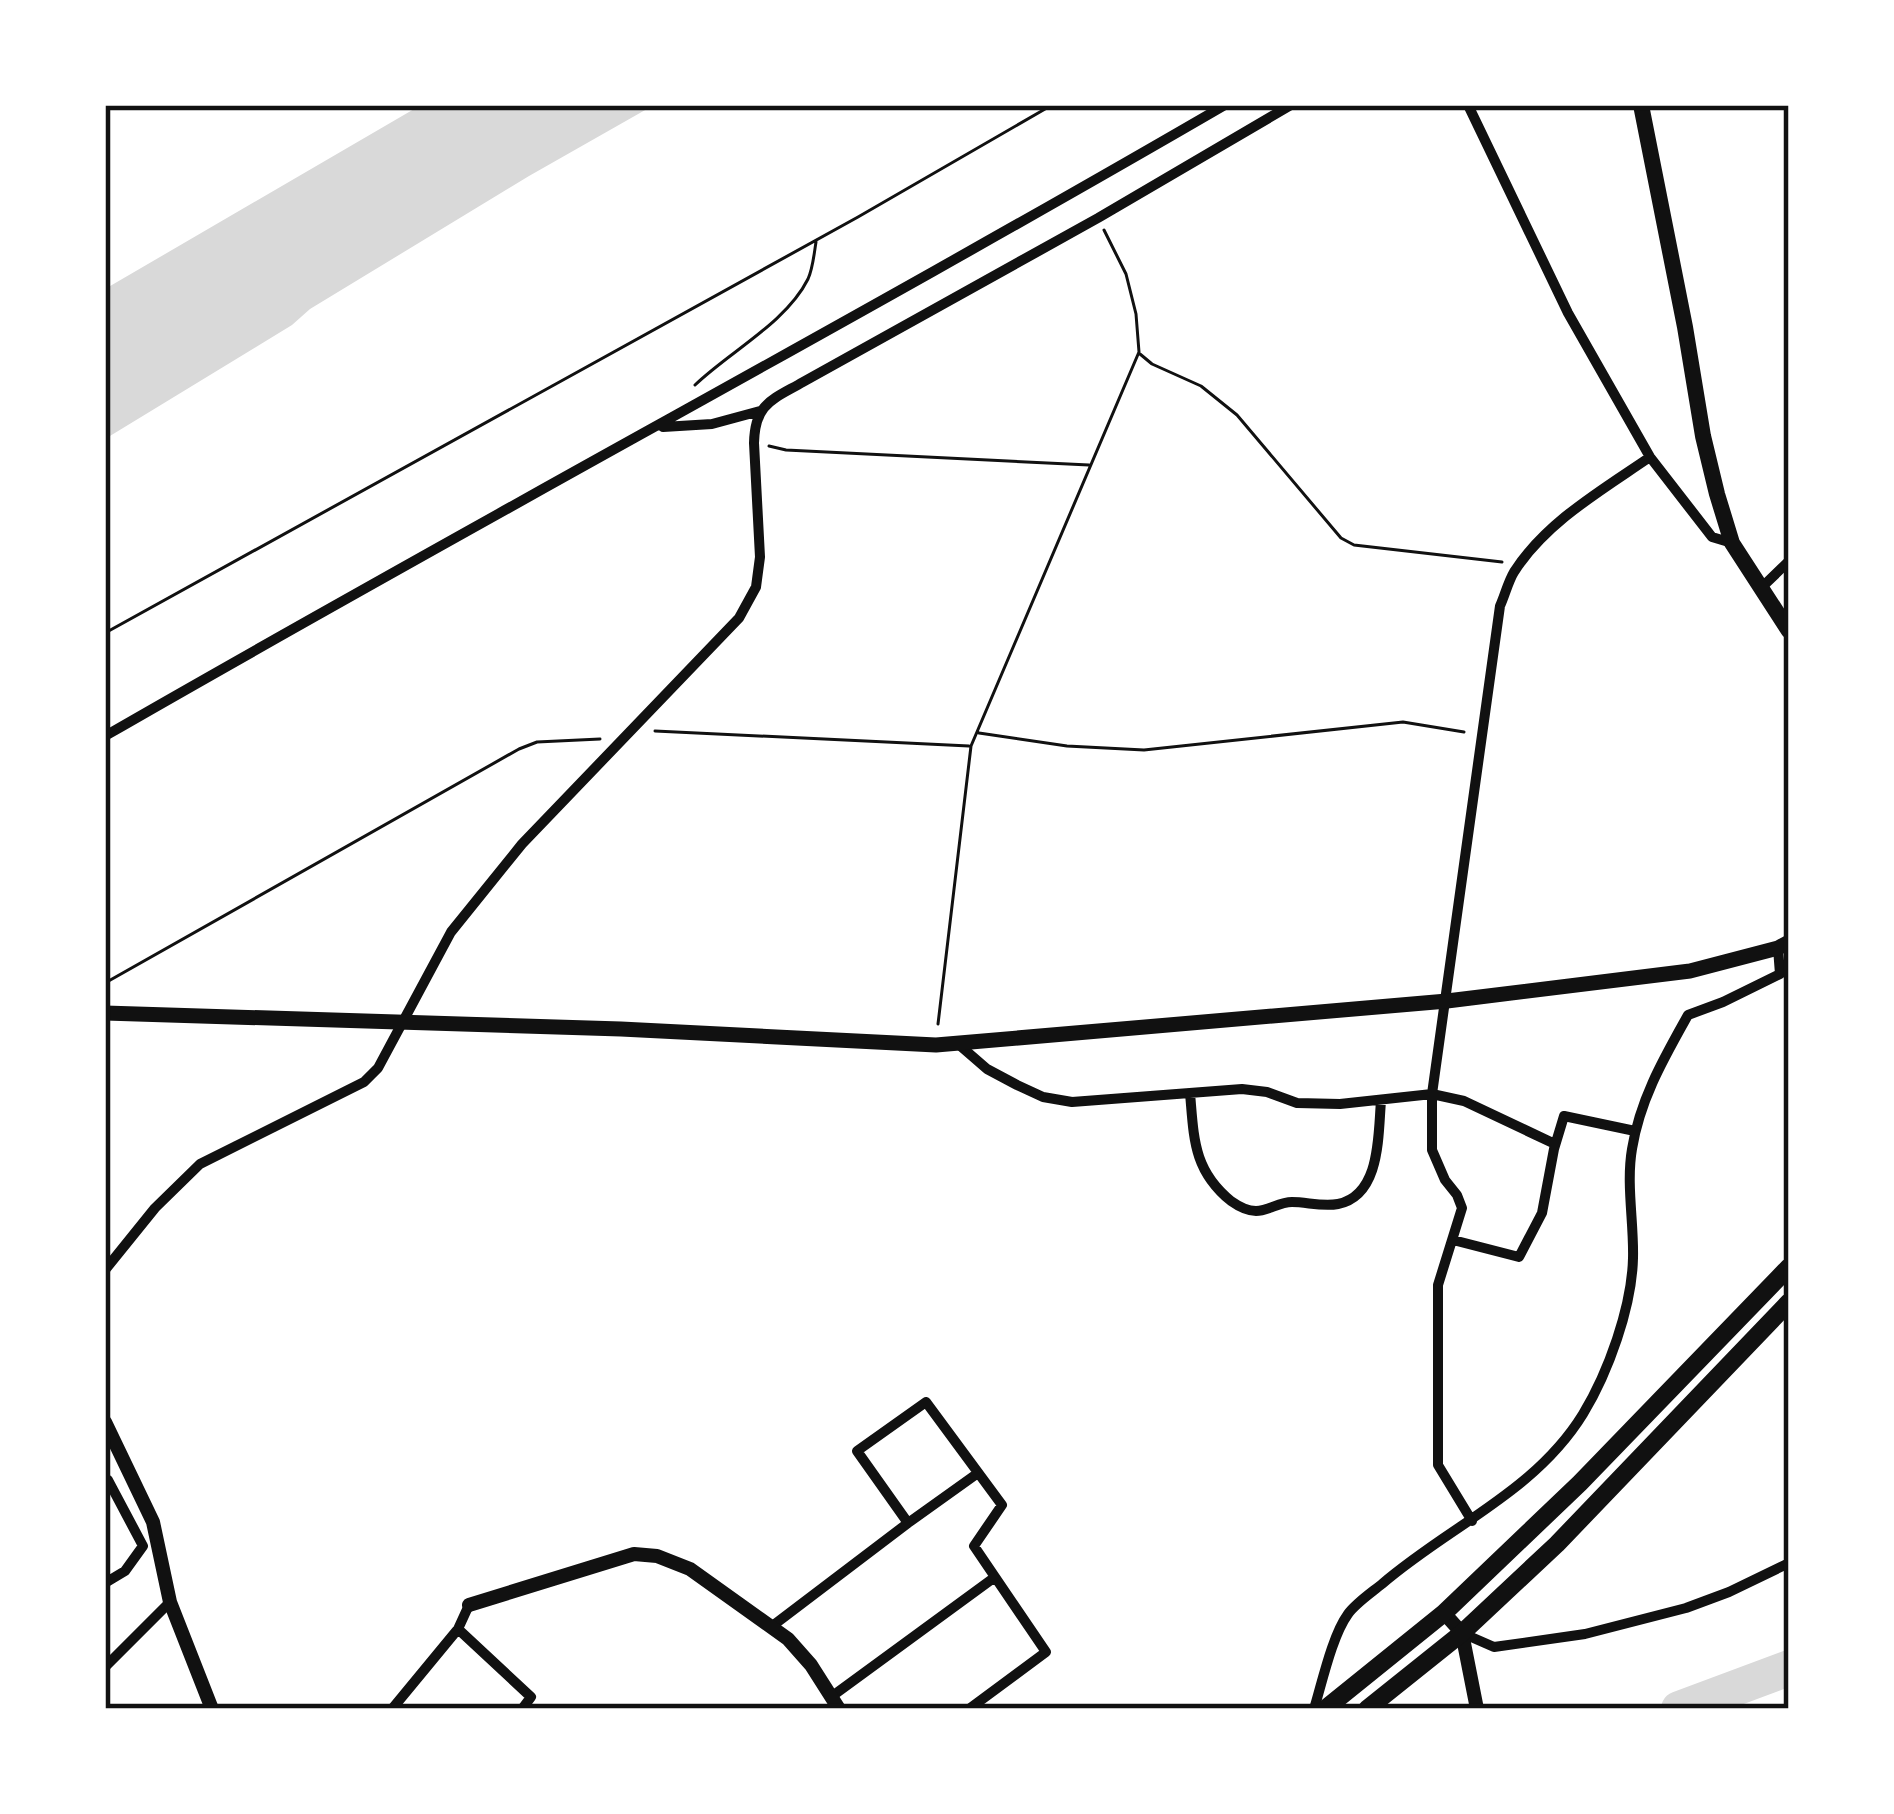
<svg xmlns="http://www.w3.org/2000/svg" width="1894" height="1814" font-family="Cabin,sans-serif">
<rect width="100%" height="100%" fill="#fff"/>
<!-- water -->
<path fill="#d9d9d9" d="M 421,105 L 654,105 L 529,176 L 310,309 L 292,325 L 105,439 L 105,289 Z"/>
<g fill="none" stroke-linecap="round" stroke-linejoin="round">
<!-- river -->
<path stroke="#d9d9d9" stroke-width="36" d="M 1679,1709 L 1789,1668"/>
<!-- path -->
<path stroke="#111" stroke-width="3" d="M 1140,354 L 1152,364 L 1201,386 L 1237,415 L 1341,538 L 1354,545 L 1502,562
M 695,385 C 729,352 786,323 808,279 C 813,268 814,254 816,242
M 769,446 L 786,450 L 1089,465
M 105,633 L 858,217 L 1052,105
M 655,731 L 969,746
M 979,733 L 1067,746 L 1144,750 L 1403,722 L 1464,732
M 105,983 L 519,749 L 537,742 L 600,739
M 938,1024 L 971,746 L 1139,352 L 1136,314 L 1126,274 L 1104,230"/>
<!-- minor -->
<path stroke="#111" stroke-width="10" d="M 1468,105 L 1568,313 L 1650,457 L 1712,537 L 1732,543
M 663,427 L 712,424 L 760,411
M 1760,589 L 1789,561
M 105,736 C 476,522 855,320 1225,105
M 957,1043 L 987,1069 L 1017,1085 L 1043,1097 L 1072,1102 L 1242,1089 L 1267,1092 L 1297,1103 L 1340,1104 L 1432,1094 L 1464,1101 L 1555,1144
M 1190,1093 C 1194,1138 1193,1170 1231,1201 C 1238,1206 1247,1211 1256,1211 C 1268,1211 1279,1202 1292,1202 C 1307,1202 1322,1207 1338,1204 C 1381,1195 1378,1135 1381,1101
M 1453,1240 L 1519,1257 L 1542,1213 L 1554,1149 L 1564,1116 L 1635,1131
M 105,1270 L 155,1208 L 200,1164 L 364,1082 L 378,1068 L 451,932 L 522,844 L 739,618 L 756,587 L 760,557 L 754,443 C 755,403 772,400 803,382 L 1098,218 L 1291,105
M 105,1483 L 108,1480 L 143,1546 L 125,1571 L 105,1583
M 1472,1521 L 1438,1465 L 1438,1285 L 1462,1208 L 1457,1195 L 1445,1180 L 1432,1150 L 1432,1094 L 1500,606 C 1505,595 1508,582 1514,572 C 1546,522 1602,490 1650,457
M 908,1523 L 978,1473
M 771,1627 L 908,1523 L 857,1451 L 926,1402 L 1002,1505 L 974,1546 L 1046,1652 L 969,1709
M 458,1629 L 531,1697 L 522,1709
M 1462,1633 L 1494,1647 L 1585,1634 L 1686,1608 L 1729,1592 L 1789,1563
M 105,1667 L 170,1602
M 831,1697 L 995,1577
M 392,1709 L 458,1629 L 469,1605
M 1314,1709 C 1322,1683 1332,1636 1348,1614 C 1356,1603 1371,1593 1382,1584 C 1449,1526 1535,1492 1583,1414 C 1608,1373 1632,1307 1633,1258 C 1634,1223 1626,1184 1632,1149 C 1640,1099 1664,1058 1688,1015 L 1723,1002 L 1780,974 L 1778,948"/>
<!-- tertiary -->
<path stroke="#111" stroke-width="14" d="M 105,1422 L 153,1522 L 170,1602 L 212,1709
M 469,1605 L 634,1554 L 657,1556 L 690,1569 L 788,1639 L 811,1665 L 839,1709
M 1444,1613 L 1462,1633 L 1477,1709"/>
<!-- secondary -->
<path stroke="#111" stroke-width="15" d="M 105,1013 L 621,1029 L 936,1045 L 1447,1001 L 1690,971 L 1778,948 L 1789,942"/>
<!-- primary -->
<path stroke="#111" stroke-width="16" d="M 1641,105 L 1685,327 L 1703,436 L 1717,494 L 1732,543 L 1789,631"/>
<!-- trunk -->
<path stroke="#111" stroke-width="18" d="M 1325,1709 L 1444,1613 L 1580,1483 L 1789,1267
M 1367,1709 L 1462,1633 L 1557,1544 L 1789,1302"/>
</g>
<!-- border -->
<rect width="1894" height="1814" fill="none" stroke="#ffffff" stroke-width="216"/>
<rect x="108" y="108" width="1678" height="1598" fill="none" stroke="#111" stroke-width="4.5"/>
</svg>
